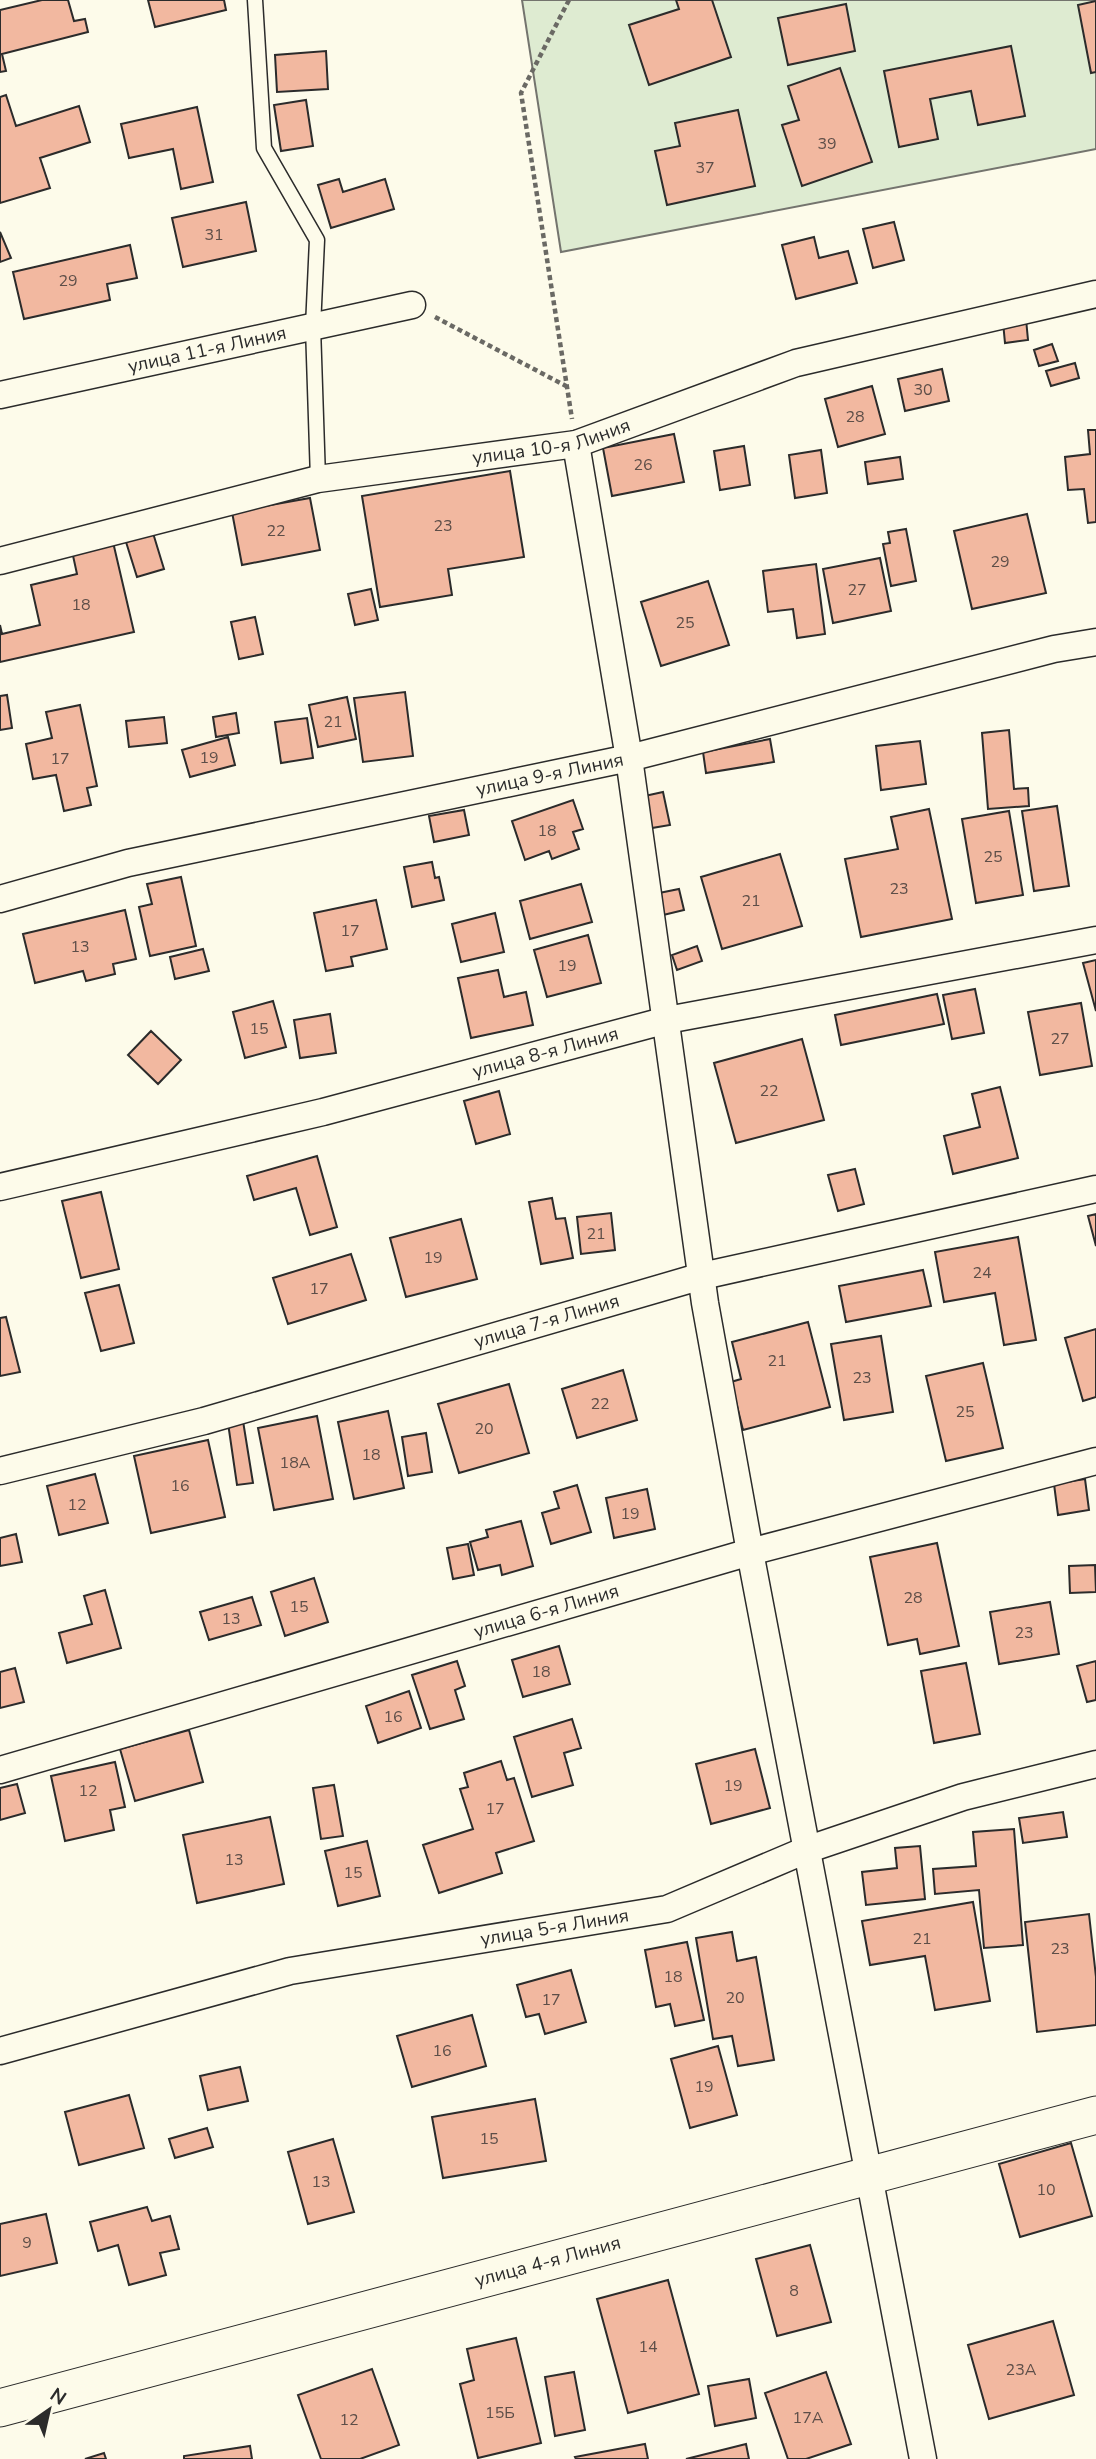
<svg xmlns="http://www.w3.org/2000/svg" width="1096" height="2459" font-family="'Nunito Sans',sans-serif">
<rect width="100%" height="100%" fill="#fdfbea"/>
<!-- green -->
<path fill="#deebd1" stroke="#74746e" stroke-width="2" d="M 522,0 L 1096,0 L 1096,149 L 561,252 Z"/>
<!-- building -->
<path fill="#f2b8a0" stroke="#2b2b2b" stroke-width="2" d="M 42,0 L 68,0 L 74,21 L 85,19 L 88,32 L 2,54 L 6,71 L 0,72 L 0,10 Z
M 148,0 L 224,0 L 226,10 L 155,27 Z
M 676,0 L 712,0 L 731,57 L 649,85 L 629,25 L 679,9 Z
M 1096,1 L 1096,72 L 1091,73 L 1078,5 Z
M 846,4 L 855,51 L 788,65 L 778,18 Z
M 1011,46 L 1025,116 L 978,125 L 971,91 L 930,99 L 938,139 L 899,147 L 884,71 Z
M 326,51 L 328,89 L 277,92 L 275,55 Z
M 840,68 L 872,162 L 802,186 L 782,125 L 799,120 L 788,86 Z
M 6,95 L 16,126 L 79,106 L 90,142 L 40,158 L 50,188 L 0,203 L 0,97 Z
M 306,100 L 313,146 L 281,151 L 274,105 Z
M 197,107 L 213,182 L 181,189 L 173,149 L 129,158 L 121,124 Z
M 738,110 L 755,186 L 667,205 L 655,151 L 680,146 L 675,123 Z
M 339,179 L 343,192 L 385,179 L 394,209 L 331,228 L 318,185 Z
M 246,202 L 256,251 L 183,267 L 172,218 Z
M 894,222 L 904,260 L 873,268 L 863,229 Z
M 0,232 L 11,258 L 0,262 Z
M 814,237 L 819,258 L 848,251 L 857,283 L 796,299 L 782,245 Z
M 130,245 L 137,278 L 107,284 L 110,300 L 24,319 L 13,272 Z
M 1026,319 L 1028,340 L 1005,343 L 1003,322 Z
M 1052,344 L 1058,361 L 1039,366 L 1034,350 Z
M 1075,363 L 1079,378 L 1051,386 L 1046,371 Z
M 942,369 L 949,401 L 905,411 L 898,379 Z
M 872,386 L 885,434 L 838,447 L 825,399 Z
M 1088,430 L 1096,430 L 1096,522 L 1088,523 L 1084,489 L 1068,490 L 1065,457 L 1090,454 Z
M 674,434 L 684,482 L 612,496 L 603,448 Z
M 744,446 L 750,485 L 720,490 L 714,451 Z
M 821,450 L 827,493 L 795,498 L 789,455 Z
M 900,457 L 903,479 L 868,484 L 865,462 Z
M 510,471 L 524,557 L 448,569 L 452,595 L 380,607 L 362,496 Z
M 310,498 L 320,550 L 242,565 L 232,512 Z
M 1027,514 L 1046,593 L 972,609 L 954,531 Z
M 906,529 L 916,581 L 891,586 L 883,544 L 890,543 L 888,532 Z
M 153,533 L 164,569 L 137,577 L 126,542 Z
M 113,542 L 134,632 L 0,662 L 0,625 L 2,634 L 40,625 L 31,585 L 77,574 L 72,551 Z
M 880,558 L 891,611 L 833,623 L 823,569 Z
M 816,564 L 825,634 L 797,638 L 793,609 L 768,612 L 763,571 Z
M 708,581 L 729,645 L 661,666 L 641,602 Z
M 371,589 L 378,620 L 355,625 L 348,594 Z
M 255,617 L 263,654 L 239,659 L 231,622 Z
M 405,692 L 413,756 L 363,762 L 354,698 Z
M 7,695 L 12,728 L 0,730 L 0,696 Z
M 347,697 L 356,739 L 318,747 L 309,705 Z
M 80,705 L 97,786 L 87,788 L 91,805 L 64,811 L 56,775 L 33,779 L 26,744 L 52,738 L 46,712 Z
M 236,713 L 239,733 L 216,737 L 213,717 Z
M 164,717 L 167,743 L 129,747 L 126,721 Z
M 307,718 L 313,758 L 281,763 L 275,722 Z
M 1009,730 L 1014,789 L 1028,788 L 1029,806 L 988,809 L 982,733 Z
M 228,737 L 235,765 L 190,777 L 182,750 Z
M 770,739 L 774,762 L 706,773 L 703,752 Z
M 920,741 L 926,784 L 881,790 L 876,746 Z
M 663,792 L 670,825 L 646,829 L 640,797 Z
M 573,800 L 583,829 L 573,832 L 579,849 L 552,859 L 549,851 L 525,860 L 512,821 Z
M 1057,806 L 1069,886 L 1034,891 L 1022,811 Z
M 929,809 L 952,919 L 861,937 L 845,859 L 898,849 L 891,817 Z
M 464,810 L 469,835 L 434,842 L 429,816 Z
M 1009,811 L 1023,895 L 976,903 L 962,819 Z
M 780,854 L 802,926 L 722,949 L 701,877 Z
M 432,862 L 435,878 L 439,877 L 444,900 L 412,907 L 404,867 Z
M 181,877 L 196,946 L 150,956 L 139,907 L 152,904 L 147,884 Z
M 581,884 L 592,922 L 530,939 L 520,901 Z
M 679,889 L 684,910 L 659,916 L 654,894 Z
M 376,900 L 387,949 L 351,957 L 353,966 L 326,971 L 314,913 Z
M 125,910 L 136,959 L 113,964 L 115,974 L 86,981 L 83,971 L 35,983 L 23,934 Z
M 495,913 L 504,952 L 461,962 L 452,924 Z
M 588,935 L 601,983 L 547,997 L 534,950 Z
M 697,946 L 702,961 L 677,970 L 672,955 Z
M 203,949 L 209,971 L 175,979 L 170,957 Z
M 1096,960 L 1096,1011 L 1083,963 Z
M 498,970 L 504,997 L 526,992 L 533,1025 L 471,1038 L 458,978 Z
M 975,989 L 984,1033 L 952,1039 L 943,995 Z
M 937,994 L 944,1024 L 841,1045 L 835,1015 Z
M 273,1001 L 286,1047 L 245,1058 L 233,1012 Z
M 1081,1003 L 1092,1066 L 1040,1075 L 1028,1012 Z
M 330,1014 L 336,1053 L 300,1058 L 294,1020 Z
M 151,1031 L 181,1060 L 158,1084 L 128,1055 Z
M 802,1039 L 824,1120 L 736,1143 L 714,1063 Z
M 1000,1087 L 1018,1158 L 953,1174 L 944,1136 L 980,1127 L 972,1094 Z
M 499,1091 L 510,1134 L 476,1144 L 464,1101 Z
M 317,1156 L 337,1227 L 310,1235 L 296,1188 L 254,1200 L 247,1176 Z
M 855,1169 L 864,1204 L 838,1211 L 828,1175 Z
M 101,1192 L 119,1269 L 81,1278 L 62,1201 Z
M 552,1198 L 556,1219 L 565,1218 L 573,1258 L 541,1264 L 529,1202 Z
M 611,1213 L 615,1250 L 581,1254 L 577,1217 Z
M 1096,1214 L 1096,1246 L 1088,1216 Z
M 461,1219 L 477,1279 L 406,1297 L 390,1238 Z
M 1018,1237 L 1036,1340 L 1004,1345 L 995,1293 L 944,1302 L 935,1252 Z
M 351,1254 L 366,1300 L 288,1324 L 273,1278 Z
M 923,1270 L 931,1306 L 846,1322 L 839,1286 Z
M 119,1285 L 134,1343 L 101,1351 L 85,1293 Z
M 6,1317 L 20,1372 L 0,1376 L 0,1318 Z
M 808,1322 L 830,1407 L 743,1430 L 731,1382 L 741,1379 L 732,1342 Z
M 1096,1329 L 1096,1397 L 1083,1401 L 1065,1338 Z
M 881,1336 L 893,1412 L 844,1420 L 831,1344 Z
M 983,1363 L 1003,1448 L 946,1461 L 926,1376 Z
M 623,1370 L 637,1420 L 577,1438 L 562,1389 Z
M 509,1384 L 529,1453 L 459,1473 L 438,1404 Z
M 388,1411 L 404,1488 L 354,1499 L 338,1422 Z
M 317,1416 L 333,1499 L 274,1510 L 258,1428 Z
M 243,1421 L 253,1483 L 237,1485 L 228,1423 Z
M 426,1433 L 432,1472 L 408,1476 L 402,1437 Z
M 208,1440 L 225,1517 L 151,1533 L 134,1456 Z
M 95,1474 L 108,1523 L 59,1535 L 47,1486 Z
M 1085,1479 L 1089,1510 L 1058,1515 L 1054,1484 Z
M 577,1485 L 591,1532 L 551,1544 L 542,1513 L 559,1508 L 554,1492 Z
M 647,1489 L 655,1529 L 614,1538 L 606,1498 Z
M 521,1521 L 533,1566 L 502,1575 L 500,1565 L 478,1570 L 470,1542 L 488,1537 L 486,1530 Z
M 16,1534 L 22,1562 L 0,1566 L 0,1538 Z
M 937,1543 L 959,1646 L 920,1654 L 917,1639 L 888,1645 L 870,1557 Z
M 468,1544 L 474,1575 L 453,1579 L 447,1548 Z
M 1095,1565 L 1096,1592 L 1070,1593 L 1069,1566 Z
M 314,1578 L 328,1622 L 285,1636 L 271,1592 Z
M 105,1590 L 121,1648 L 67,1663 L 59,1633 L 92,1624 L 84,1596 Z
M 252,1597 L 261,1625 L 209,1640 L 200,1612 Z
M 1050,1602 L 1059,1654 L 999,1664 L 990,1612 Z
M 559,1646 L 570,1684 L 523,1697 L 512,1660 Z
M 457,1661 L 465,1686 L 455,1690 L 464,1719 L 430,1729 L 412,1675 Z
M 1096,1661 L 1096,1700 L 1087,1702 L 1077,1666 Z
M 966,1663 L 980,1734 L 934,1743 L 921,1671 Z
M 15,1668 L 24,1702 L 0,1708 L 0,1672 Z
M 409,1691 L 421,1728 L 378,1743 L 366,1706 Z
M 572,1719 L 581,1748 L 564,1753 L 573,1785 L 532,1797 L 514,1737 Z
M 189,1730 L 203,1782 L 135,1801 L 120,1749 Z
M 755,1749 L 770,1808 L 711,1824 L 696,1764 Z
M 501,1761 L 507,1780 L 514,1778 L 534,1841 L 496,1853 L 502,1873 L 439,1893 L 423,1845 L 473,1829 L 460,1789 L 468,1787 L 464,1773 Z
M 115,1762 L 125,1807 L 110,1810 L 114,1830 L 65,1841 L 51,1776 Z
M 17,1784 L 25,1813 L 0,1820 L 0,1788 Z
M 334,1785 L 343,1836 L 321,1839 L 313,1788 Z
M 1063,1812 L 1067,1837 L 1023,1843 L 1019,1818 Z
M 270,1817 L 284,1884 L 197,1903 L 183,1835 Z
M 1014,1829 L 1023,1945 L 984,1948 L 979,1890 L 935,1894 L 933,1869 L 976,1866 L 973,1832 Z
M 367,1841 L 380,1896 L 338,1906 L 325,1851 Z
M 920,1846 L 925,1899 L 866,1905 L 862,1872 L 897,1868 L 895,1848 Z
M 973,1902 L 990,2001 L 935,2010 L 925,1956 L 870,1965 L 862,1921 Z
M 1089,1914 L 1096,1977 L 1096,2025 L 1037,2032 L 1025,1922 Z
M 732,1932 L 737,1961 L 756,1957 L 774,2060 L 738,2066 L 732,2036 L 713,2039 L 696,1938 Z
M 687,1942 L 704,2020 L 675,2026 L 670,2004 L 656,2007 L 645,1950 Z
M 571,1970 L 586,2022 L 545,2034 L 539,2014 L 526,2017 L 517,1985 Z
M 472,2015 L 486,2066 L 412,2087 L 397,2036 Z
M 718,2046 L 737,2115 L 690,2128 L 671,2059 Z
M 240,2067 L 248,2101 L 208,2110 L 200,2076 Z
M 129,2095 L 144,2148 L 79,2165 L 65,2112 Z
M 535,2099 L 546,2161 L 443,2178 L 432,2117 Z
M 207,2128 L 213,2147 L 175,2158 L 169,2139 Z
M 333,2139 L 354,2212 L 308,2224 L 288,2152 Z
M 1071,2143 L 1092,2216 L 1020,2237 L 999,2164 Z
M 147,2207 L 152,2221 L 170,2216 L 179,2249 L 160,2253 L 166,2275 L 129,2285 L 118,2245 L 98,2251 L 90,2222 Z
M 46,2214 L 57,2263 L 0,2276 L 0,2224 Z
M 810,2245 L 831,2322 L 777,2336 L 756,2259 Z
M 668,2280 L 699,2394 L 628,2413 L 597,2299 Z
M 1053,2321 L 1074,2395 L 989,2419 L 968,2345 Z
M 516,2338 L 541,2443 L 478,2458 L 460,2384 L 474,2380 L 467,2349 Z
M 372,2369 L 399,2445 L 360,2459 L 321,2459 L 298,2395 Z
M 574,2372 L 585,2430 L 555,2436 L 545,2377 Z
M 826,2372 L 851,2444 L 806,2459 L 788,2459 L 765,2393 Z
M 749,2379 L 756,2418 L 715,2426 L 708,2386 Z
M 645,2444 L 648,2459 L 576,2459 L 575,2457 Z
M 746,2444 L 749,2459 L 686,2459 Z
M 250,2446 L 252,2459 L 184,2459 L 184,2456 Z
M 104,2453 L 106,2459 L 85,2459 Z"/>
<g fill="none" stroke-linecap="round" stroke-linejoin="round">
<!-- lane casing -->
<g stroke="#2b2b2b" stroke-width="17">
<path id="lane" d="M 255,0 L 264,148 L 317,240 L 313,327 L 318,479"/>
</g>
<!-- street casing -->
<g stroke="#2b2b2b" stroke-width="29">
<g id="street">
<path id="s1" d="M 0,395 L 412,305"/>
<path d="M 576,444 L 629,758 L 705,1303 L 750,1552 L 923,2459"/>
<path id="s2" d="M 0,561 L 318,479 L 576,444 L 796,363 L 1096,294"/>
<path id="s3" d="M 0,899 L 128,863 L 629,758 L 1054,649 L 1096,642"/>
<path id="s4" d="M 0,1187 L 323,1112 L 667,1020 L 1096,940"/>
<path id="s5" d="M 0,1471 L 204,1421 L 702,1276 L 1096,1189"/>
<path id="s6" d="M 0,1770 L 750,1552 L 1096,1461"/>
<path id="s7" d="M 0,2051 L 290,1971 L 667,1909 L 806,1850 L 963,1797 L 1096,1764"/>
</g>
</g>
<!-- secondary casing -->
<g stroke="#2b2b2b" stroke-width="39">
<g id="secondary">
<path id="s8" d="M 0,2408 L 1096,2115"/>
</g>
</g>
<!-- path -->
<path stroke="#6a6964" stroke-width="4.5" stroke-dasharray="5 3.5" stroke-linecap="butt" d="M 569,0 L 521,93 L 572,419
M 435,317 L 566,386"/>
<!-- lane -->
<use href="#lane" stroke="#fdfbea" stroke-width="14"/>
<!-- street -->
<use href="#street" stroke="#fdfbea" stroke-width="26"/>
<!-- secondary -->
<use href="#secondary" stroke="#fdfbea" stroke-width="37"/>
</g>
<g text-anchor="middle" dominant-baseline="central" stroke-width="5" stroke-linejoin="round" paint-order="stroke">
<!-- number labels -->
<g font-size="16" fill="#5d4e48">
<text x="827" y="144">39</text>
<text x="705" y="168">37</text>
<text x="214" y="235">31</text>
<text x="68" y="281">29</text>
<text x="923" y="390">30</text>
<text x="855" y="417">28</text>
<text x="643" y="465">26</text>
<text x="443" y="526">23</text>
<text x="276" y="531">22</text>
<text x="1000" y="562">29</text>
<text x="857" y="590">27</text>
<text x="81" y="605">18</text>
<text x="685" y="623">25</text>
<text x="333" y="722">21</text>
<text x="209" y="758">19</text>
<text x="60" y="759">17</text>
<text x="547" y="831">18</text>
<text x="993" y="857">25</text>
<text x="899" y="889">23</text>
<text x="751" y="901">21</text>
<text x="350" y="931">17</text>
<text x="80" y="947">13</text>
<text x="567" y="966">19</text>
<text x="259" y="1029">15</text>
<text x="1060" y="1039">27</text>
<text x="769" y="1091">22</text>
<text x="596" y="1234">21</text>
<text x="433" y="1258">19</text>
<text x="982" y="1273">24</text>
<text x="319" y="1289">17</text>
<text x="777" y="1361">21</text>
<text x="862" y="1378">23</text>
<text x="600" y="1404">22</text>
<text x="965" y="1412">25</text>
<text x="484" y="1429">20</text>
<text x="371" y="1455">18</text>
<text x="295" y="1463">18А</text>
<text x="180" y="1486">16</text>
<text x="77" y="1505">12</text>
<text x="630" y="1514">19</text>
<text x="913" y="1598">28</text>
<text x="299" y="1607">15</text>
<text x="231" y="1619">13</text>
<text x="1024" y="1633">23</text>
<text x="541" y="1672">18</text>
<text x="393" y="1717">16</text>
<text x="733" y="1786">19</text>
<text x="88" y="1791">12</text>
<text x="495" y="1809">17</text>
<text x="234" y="1860">13</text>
<text x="353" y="1873">15</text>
<text x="922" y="1939">21</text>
<text x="1060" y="1949">23</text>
<text x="673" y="1977">18</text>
<text x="735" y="1998">20</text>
<text x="551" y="2000">17</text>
<text x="442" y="2051">16</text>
<text x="704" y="2087">19</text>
<text x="489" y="2139">15</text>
<text x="321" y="2182">13</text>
<text x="1046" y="2190">10</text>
<text x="27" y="2243">9</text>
<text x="794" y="2291">8</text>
<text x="648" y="2347">14</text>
<text x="1021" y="2370">23А</text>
<text x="500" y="2413">15Б</text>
<text x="808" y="2418">17А</text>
<text x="349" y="2420">12</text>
</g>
<!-- street labels -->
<g font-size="19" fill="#2b2b2b" stroke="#fdfbea">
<text stroke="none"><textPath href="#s1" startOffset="212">улица 11-я Линия</textPath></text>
<text stroke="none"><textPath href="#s2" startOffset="565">улица 10-я Линия</textPath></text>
<text stroke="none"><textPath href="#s3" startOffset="564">улица 9-я Линия</textPath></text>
<text stroke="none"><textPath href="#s4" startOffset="562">улица 8-я Линия</textPath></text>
<text stroke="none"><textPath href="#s5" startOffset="567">улица 7-я Линия</textPath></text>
<text stroke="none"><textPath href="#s6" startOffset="569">улица 6-я Линия</textPath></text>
<text stroke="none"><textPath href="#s7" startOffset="569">улица 5-я Линия</textPath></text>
<text stroke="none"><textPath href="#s8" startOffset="567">улица 4-я Линия</textPath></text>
</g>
</g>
<!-- north arrow -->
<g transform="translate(49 2410) rotate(34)" stroke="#fdfbea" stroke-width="5" paint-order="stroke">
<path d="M0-5L12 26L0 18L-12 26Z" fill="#2b2b2b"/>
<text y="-10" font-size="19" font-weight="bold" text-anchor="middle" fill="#2b2b2b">N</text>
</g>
</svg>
